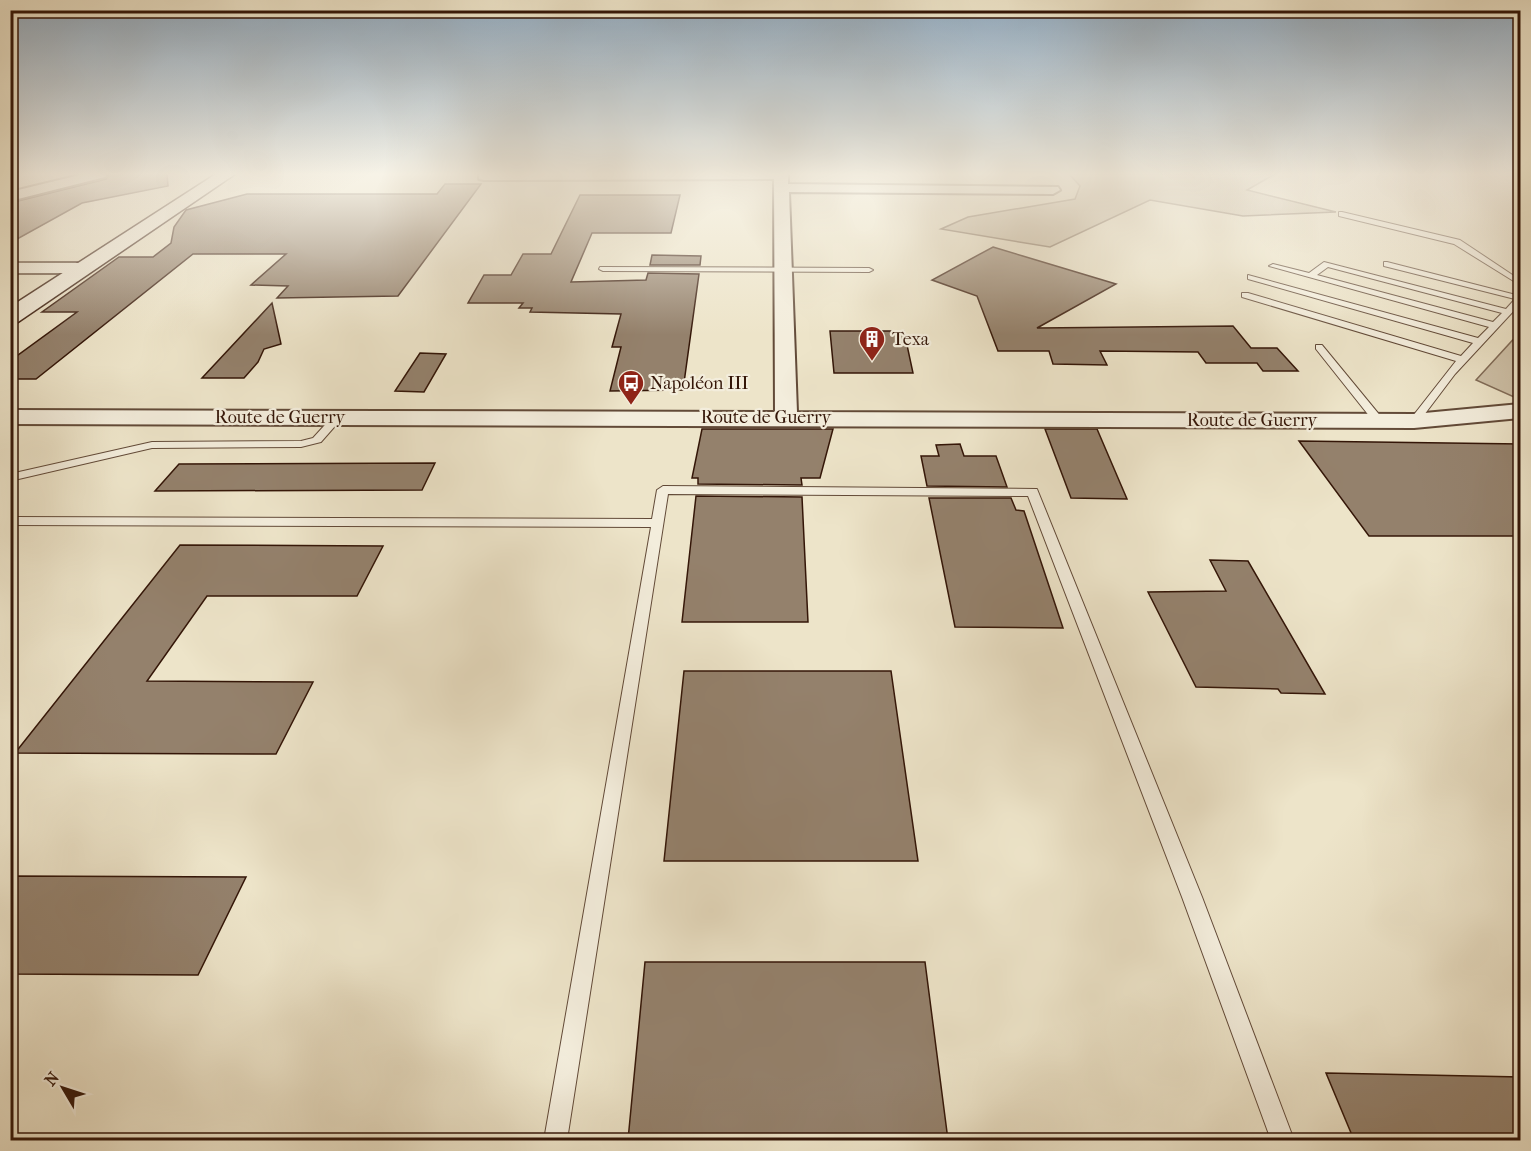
<svg xmlns="http://www.w3.org/2000/svg" width="1531" height="1151" font-family="'IM FELL French Canon',serif">
<rect width="100%" height="100%" fill="#ede4c9"/>
<filter id="stains"><feTurbulence type="fractalNoise" baseFrequency=".00333" numOctaves="4"/><feColorMatrix values="0 0 0 0 .2 0 0 0 0 .09 0 0 0 0 .02 0 0 0 .5 -.17"/></filter>
<radialGradient id="worn" r=".72"><stop offset=".6" stop-color="#630" stop-opacity="0"/><stop offset="1" stop-color="#630" stop-opacity=".3"/></radialGradient>
<!-- green -->
<path fill="#cec1a8" stroke="#816c58" stroke-width="1.5" d="M 1069,174 L 1275,174 L 1247,190 L 1336,212 L 1243,216 L 1150,200 L 1050,247 L 941,229 L 968,217 L 1075,199 L 1080,186 Z
M 1520,332 L 1520,395 L 1514,397 L 1476,380 Z"/>
<!-- building -->
<path fill="#94816c" stroke="#341608" stroke-width="1.5" d="M 109,174 L 167,174 L 168,186 L 82,203 L 10,243 L 10,203 L 106,179 Z
M 445,184 L 481,184 L 398,296 L 277,298 L 288,286 L 251,285 L 286,254 L 193,254 L 36,379 L 10,379 L 10,361 L 77,312 L 42,312 L 119,257 L 153,257 L 171,243 L 174,227 L 186,210 L 247,194 L 437,194 Z
M 580,195 L 680,195 L 671,233 L 592,233 L 571,282 L 646,280 L 648,273 L 699,274 L 683,390 L 610,391 L 621,347 L 612,347 L 621,314 L 530,312 L 532,308 L 519,308 L 523,303 L 468,303 L 484,275 L 511,275 L 523,254 L 551,254 Z
M 993,247 L 1116,284 L 1037,328 L 1233,326 L 1251,348 L 1277,348 L 1298,371 L 1263,371 L 1257,363 L 1206,363 L 1198,352 L 1100,351 L 1107,365 L 1053,364 L 1049,351 L 998,351 L 977,296 L 932,280 Z
M 652,255 L 701,256 L 700,265 L 650,265 Z
M 272,303 L 281,344 L 264,349 L 258,362 L 244,378 L 202,378 Z
M 830,331 L 904,331 L 913,373 L 834,373 Z
M 420,353 L 446,354 L 424,392 L 395,391 Z
M 702,429 L 833,429 L 820,478 L 801,478 L 802,485 L 698,484 L 698,478 L 692,478 Z
M 1045,429 L 1097,429 L 1127,499 L 1071,498 Z
M 1299,441 L 1521,444 L 1521,536 L 1369,536 Z
M 960,444 L 964,456 L 996,456 L 1007,487 L 927,486 L 921,456 L 939,456 L 936,445 Z
M 435,463 L 422,490 L 155,491 L 179,464 Z
M 696,496 L 802,497 L 808,622 L 682,622 Z
M 929,498 L 1011,498 L 1016,510 L 1024,511 L 1063,628 L 955,627 Z
M 180,545 L 383,546 L 357,596 L 207,596 L 147,681 L 313,682 L 276,754 L 15,753 Z
M 1210,560 L 1248,561 L 1325,694 L 1281,693 L 1278,689 L 1196,687 L 1148,592 L 1226,591 Z
M 684,671 L 891,671 L 918,861 L 664,861 Z
M 10,876 L 246,877 L 198,975 L 10,974 Z
M 645,962 L 925,962 L 948,1140 L 628,1140 Z
M 1326,1073 L 1521,1077 L 1521,1140 L 1354,1140 Z"/>
<g fill="none" stroke-linecap="round" stroke-linejoin="round">
<!-- service casing -->
<g stroke="#624a38" stroke-width="2">
<path id="service" d="M 1342,212 L 1460,240 L 1520,280 L 1520,285 L 1454,244 L 1339,216 L 1339,212 Z
M 1324,262 L 1506,309 L 1515,299 L 1384,266 L 1384,262 L 1387,262 L 1520,296 L 1520,304 L 1455,374 L 1418,423 L 1414,424 L 1409,421 L 1456,361 L 1242,297 L 1242,293 L 1248,293 L 1461,356 L 1473,343 L 1248,279 L 1248,275 L 1478,338 L 1489,327 L 1269,266 L 1273,264 L 1309,273 ZM 1328,267 L 1502,313 L 1493,322 L 1317,275 Z
M 600,267 L 869,268 L 873,270 L 869,272 L 603,271 L 599,269 Z
M 1316,345 L 1322,345 L 1382,418 L 1382,422 L 1374,422 L 1316,349 Z
M 338,414 L 343,417 L 321,442 L 301,447 L 152,448 L 10,481 L 10,474 L 152,442 L 301,441 L 313,438 L 334,415 Z
M 663,486 L 1037,489 L 1202,897 L 1294,1140 L 1271,1140 L 1182,897 L 1028,496 L 668,494 L 567,1140 L 544,1140 L 651,527 L 10,525 L 10,517 L 652,519 L 657,490 Z"/>
</g>
<!-- minor casing -->
<g stroke="#624a38" stroke-width="4">
<path id="minor" d="M 84,174 L 107,174 L 105,177 L 10,201 L 10,192 Z
M 479,174 L 788,174 L 788,184 L 1058,187 L 1060,190 L 1053,194 L 789,192 L 797,412 L 1414,414 L 1520,404 L 1520,418 L 1414,428 L 10,424 L 10,410 L 775,412 L 774,179 L 484,180 L 479,179 Z
M 10,263 L 83,263 L 92,268 L 83,273 L 10,273 Z"/>
</g>
<!-- secondary casing -->
<g stroke="#341608" stroke-width="3">
<path id="secondary" d="M 216,174 L 235,174 L 18,322 L 10,323 L 10,307 Z"/>
</g>
<!-- service -->
<use href="#service" fill="#f3eddc" fill-rule="evenodd"/>
<!-- minor -->
<use href="#minor" fill="#f3eddc" fill-rule="evenodd"/>
<!-- secondary -->
<use href="#secondary" fill="#f3eddc" fill-rule="evenodd"/>
</g>
<!-- sky -->
<linearGradient id="sky" x2="0" y2="1"><stop stop-color="#91abc1"/><stop offset="0.52" stop-color="#f7f3e7"/><stop offset="1" stop-color="#f7f3e7" stop-opacity="0"/></linearGradient>
<rect width="1531" height="335" fill="url(#sky)"/>
<!-- icons -->
<defs>
<g id="building-pin" transform="scale(1.35)"><path d="M0 17L-7.5 6A9.5 9.5 0 1 1 7.5 6Z" fill="#8f2418" stroke="#f3eddc"/><path d="M-4-6H4V6H1V3H-1V6H-4ZM-2.5-4.3h1.7v1.8h-1.7ZM.8-4.3h1.7v1.8H.8ZM-2.5-1h1.7V.8h-1.7ZM.8-1h1.7V.8H.8Z" fill="#fff"/></g>
<g id="bus-pin" transform="scale(1.35)"><path d="M0 17L-7.5 6A9.5 9.5 0 1 1 7.5 6Z" fill="#8f2418" stroke="#f3eddc"/><path d="M-5-6H5V4H4V6H2V4H-2V6H-4V4H-5ZM-3.5-4V0h7V-4ZM-3.5 1.2v1.5H-2V1.2ZM2 1.2v1.5H3.5V1.2Z" fill="#fff"/></g>
</defs>
<g fill-rule="evenodd">
<use href="#building-pin" x="872" y="339"/>
<use href="#bus-pin" x="631" y="383"/>
</g>
<g text-anchor="middle" dominant-baseline="central" stroke-width="4.5" stroke-linejoin="round" paint-order="stroke">
<!-- far-poi labels -->
<g font-size="18" fill="#341608" stroke="#f3eddc" text-anchor="start">
<text x="892" y="339">Texa</text>
<text x="650" y="383">Napoléon III</text>
</g>
<!-- far-street labels -->
<g font-size="18" fill="#341608" stroke="#f3eddc">
<text x="280" y="417">Route de Guerry</text>
<text x="766" y="417">Route de Guerry</text>
<text x="1252" y="420">Route de Guerry</text>
</g>
</g>
<!-- margin -->
<rect width="1531" height="1151" fill="none" stroke="#ede4c9" stroke-width="36"/>
<rect x="12" y="12" width="1507" height="1127" fill="none" stroke="#341608" stroke-width="3"/>
<rect x="18" y="18" width="1495" height="1115" fill="none" stroke="#341608" stroke-width="1.5"/>
<!-- north arrow -->
<g transform="translate(63 1088) rotate(309)" stroke="#f3eddc" stroke-width="4.5" paint-order="stroke">
<path d="M0-4.5L10 22L0 15L-10 22Z" fill="#341608"/>
<text y="-9" font-size="16" font-weight="bold" text-anchor="middle" fill="#341608">N</text>
</g>
<rect width="100%" height="100%" filter="url(#stains)"/>
<rect width="100%" height="100%" fill="url(#worn)"/>
</svg>
